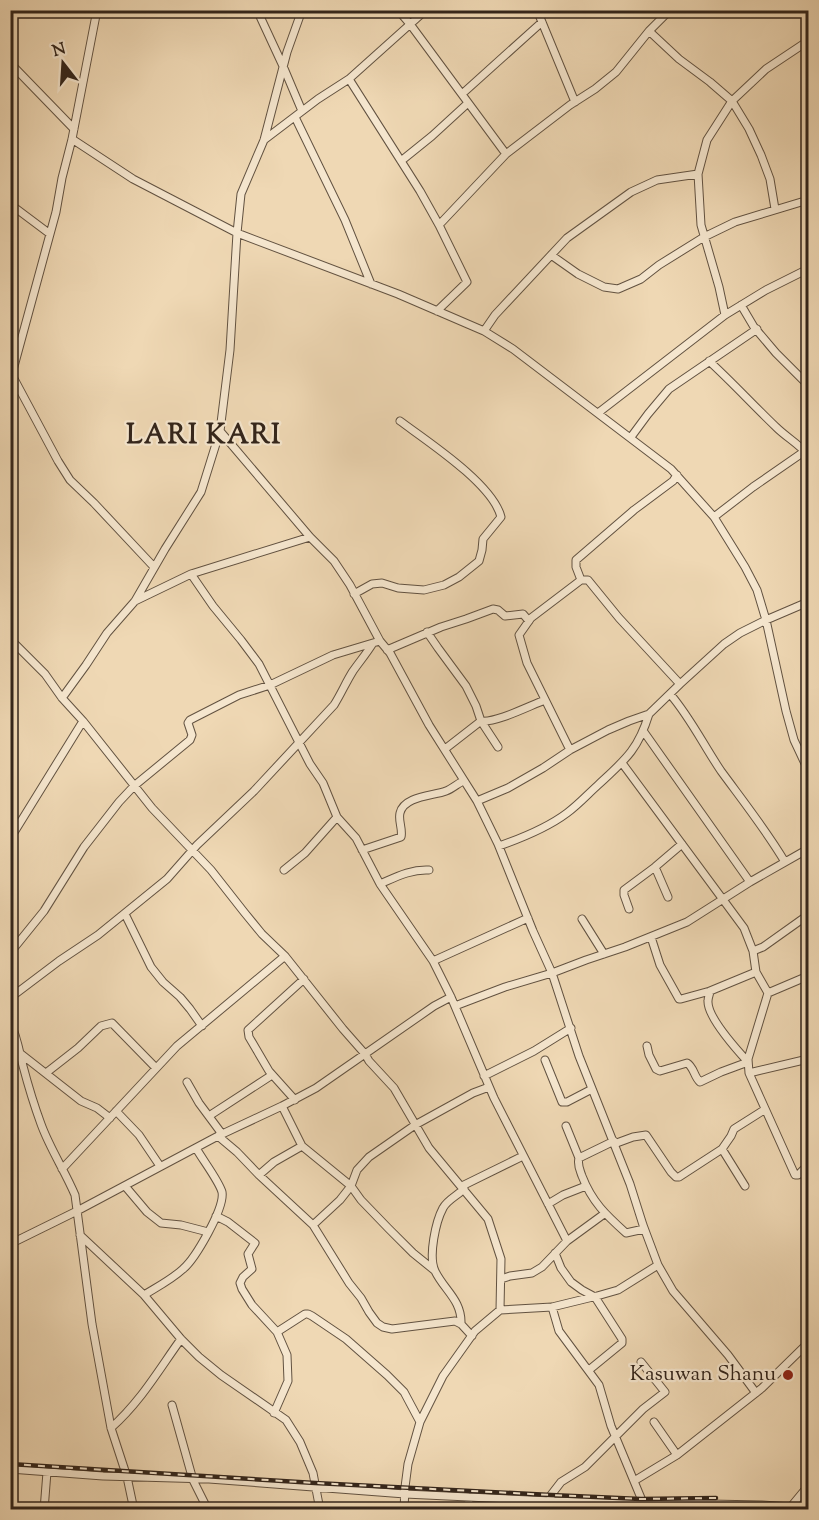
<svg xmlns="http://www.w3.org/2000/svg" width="819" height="1520" font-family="'Sorts Mill Goudy',serif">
<rect width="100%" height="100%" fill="#efd8b4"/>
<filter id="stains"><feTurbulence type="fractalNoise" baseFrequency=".00333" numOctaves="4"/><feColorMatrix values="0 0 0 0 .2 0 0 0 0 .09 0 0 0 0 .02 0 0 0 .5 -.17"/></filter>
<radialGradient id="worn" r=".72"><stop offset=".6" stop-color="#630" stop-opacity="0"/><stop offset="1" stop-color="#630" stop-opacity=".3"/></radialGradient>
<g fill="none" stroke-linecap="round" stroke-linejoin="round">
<!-- minor casing -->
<g stroke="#625241" stroke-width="9">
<path id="minor" d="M 257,10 L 283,66 L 302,111
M 398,10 L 410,24 L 506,154
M 537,10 L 575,102
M 649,31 L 679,59 L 710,82 L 732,101 L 749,129 L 761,155 L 770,179 L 775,209
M 10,63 L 74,129
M 349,79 L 420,191 L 439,225 L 467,282 L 437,311
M 462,94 L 542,22
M 295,117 L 345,220 L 371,284
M 72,139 L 133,179 L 237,233 L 398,294 L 484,331 L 513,349 L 671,469 L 714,517 L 745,567 L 757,590 L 766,620 L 786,711 L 794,740 L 808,770
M 264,140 L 318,99 L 349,79 L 426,10
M 401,161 L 432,136 L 468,103
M 10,204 L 50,234
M 439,225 L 506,154 L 570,105 L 595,89 L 616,72 L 649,31 L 670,10
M 551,255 L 578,274 L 604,287 L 618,289 L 641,279 L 659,265 L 704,237 L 735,222 L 808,200
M 741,305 L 754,327 L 776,353 L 808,385
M 725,315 L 719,287 L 701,225 L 698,174 L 707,140 L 732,101 L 766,69 L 808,41
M 484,331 L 495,315 L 567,238 L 631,192 L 657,180 L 698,174
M 709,361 C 732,382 753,405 776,427 C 786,437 799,444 808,455
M 12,375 L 58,461 L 70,480 L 94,503 L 154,567
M 10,381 L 56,212 L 62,178 L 72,139 L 97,10
M 598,413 L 725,315 L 766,290 L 808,269
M 220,431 L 310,537 L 334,561 L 350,585 L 380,641 L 390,653 L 429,725 L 477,801 L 498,844 L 533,931 L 552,973 L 579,1056 L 630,1184 L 643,1225 L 658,1265 L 673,1291 L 728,1355 L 756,1393
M 631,437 L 648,414 L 669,389 L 757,329
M 714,517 L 753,487 L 805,451
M 191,574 L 213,606 L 241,640 L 259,664 L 310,764 L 323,783 L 337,817 L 356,838 L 380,884 L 433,961 L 451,997 L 494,1098 L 567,1241
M 581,580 L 576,567 L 576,560 L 634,510 L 673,481 L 677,475
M 354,594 L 372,584 L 382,583 L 398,588 L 424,590 L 444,585 L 459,577 L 479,561 L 482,550 L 483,539 L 501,517 C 493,484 427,441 400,421
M 135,601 L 191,574 L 310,537
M 427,632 L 438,648 L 466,686 L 476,706 L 481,721 L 498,747
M 10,639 L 45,674 L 62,698 L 83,721 L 152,808 L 211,870 L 244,912 L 262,934 L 285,956 L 343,1029 L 365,1054 L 369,1061 L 394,1088 L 429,1148 L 488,1219 L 501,1259 L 500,1310
M 387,650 L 441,627 L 466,619 L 493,609 L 498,610 L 505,616 L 523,614 L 529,621
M 670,694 C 690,717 704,746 721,771 C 743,801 766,830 785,862
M 62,698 L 86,665 L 107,633 L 135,601 L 165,549 L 201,492 L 220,431 L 230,350 L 237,233 L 241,194 L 264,140 L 287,52 L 302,10
M 644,732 L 750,882
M 445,749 L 481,721 C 496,723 529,706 545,700
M 570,750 L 527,663 L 519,635 L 531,618 L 581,580 L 588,580 L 619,618 L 680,684
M 622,763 L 744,928 L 753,951 L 756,972 L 768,993 L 748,1059 L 749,1073 L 795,1175 L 798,1175 L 808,1165
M 477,801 L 508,788 L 543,768 L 570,750 L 608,730 L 629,721 L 649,714 L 680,684 L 724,644 L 740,633 L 766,620 L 808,602
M 10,839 L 83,721
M 499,846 C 522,838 547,828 567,813 C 578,805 588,794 598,785 C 625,760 638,750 649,714
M 362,850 L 401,837 C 403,829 398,821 400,813 C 404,796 433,796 446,791 C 452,789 457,784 463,781
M 655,867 L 668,897
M 284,870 L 305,853 L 337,817
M 380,884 C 396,877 411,869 429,870
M 629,909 L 624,895 L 624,890 L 655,867 L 682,844
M 125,914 L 151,967 L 163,982 L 180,997 L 190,1009 L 202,1026
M 582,919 L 604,954
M 651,937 L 660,965 L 679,999 L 681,999 L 710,991 L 756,972
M 753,951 L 763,947 L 808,915
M 10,953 L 44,911 L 84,847 L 119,802 L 134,786 L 190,740 L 192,735 L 188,723 L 190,720 L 239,695 L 270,685 L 333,655 L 373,643
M 433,961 L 528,918
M 768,993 L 808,976
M 10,998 L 59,961 L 98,935 L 167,879 L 197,845 L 254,791 L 334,705 C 341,694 346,682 353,671 C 360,661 367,653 373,643 L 380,641
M 455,1006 L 505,987 L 552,973 L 586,960 L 625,947 L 687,922 L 750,882 L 808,849
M 10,1021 C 17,1037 19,1050 23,1066 C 28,1085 34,1105 41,1124 C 50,1149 65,1171 75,1195 L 92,1324 L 111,1428 L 127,1477 L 134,1510
M 647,1046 L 649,1055 L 656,1069 L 660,1071 L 687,1063 C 694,1067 694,1077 700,1082 L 721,1072 L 748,1062 C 737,1050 707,1017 708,1001 C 708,997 710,994 710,991
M 10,1054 L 21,1054 L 81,1101 L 97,1108 L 110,1118
M 545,1060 L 562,1102 L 567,1102 L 592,1089
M 46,1073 L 78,1048 L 101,1026 L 112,1023 L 156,1068
M 749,1073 L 808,1059
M 484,1076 L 534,1051 L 571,1028
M 187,1082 L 199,1103 L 222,1134
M 295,1100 L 269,1071 L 249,1037 L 248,1030 L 304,979
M 282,1106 L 302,1146 L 351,1186 L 361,1200 L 388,1228 L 413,1253 L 434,1270
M 116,1111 L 139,1135 L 160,1166
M 209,1116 L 272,1075
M 566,1126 L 579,1158
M 218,1136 L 237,1152 L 259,1175 L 313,1225 L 349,1283 L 361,1298 L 369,1312 L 377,1323 L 383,1327 L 392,1329 L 455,1321 L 461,1324 L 472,1336
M 614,1141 L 579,1158 C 577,1165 580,1170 582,1176 C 592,1202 606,1215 626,1233 L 644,1229
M 614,1144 L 633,1137 L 646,1135 L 671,1172 L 676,1177 L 679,1177 L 722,1149 L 731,1136 L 734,1129 L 764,1110
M 722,1149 L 745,1186
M 62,1169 L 177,1046 L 285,956
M 259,1175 L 274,1162 L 302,1146
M 125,1186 L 147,1212 L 161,1223 L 181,1225 L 208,1232
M 462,1186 L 523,1156
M 548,1204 L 563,1195 L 586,1186
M 216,1216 L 228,1222 L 255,1243 L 248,1254 L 252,1269 L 243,1277 L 240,1283 L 242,1289 L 252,1305 L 277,1332 L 287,1355 L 288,1381 L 274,1413
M 313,1225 L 340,1200 L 351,1186 L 357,1170 L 369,1157 L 415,1125 L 473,1093 L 489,1087
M 80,1235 L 144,1295 L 181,1339 L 199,1357 L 221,1375 L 286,1420 L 300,1442 L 313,1473 L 320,1510
M 10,1244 L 77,1211 L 218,1136 L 282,1106 L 316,1088 L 434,1006 L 451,997
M 555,1253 L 561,1268 L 571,1282 L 582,1290 L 595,1297 L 622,1339 L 622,1343 L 589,1370
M 501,1279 L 510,1276 L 532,1273 L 542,1267 L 567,1241 L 604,1214
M 144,1295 C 157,1287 171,1280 183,1269 C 195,1259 225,1208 222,1192 C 219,1181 202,1159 196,1148
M 552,1307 L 559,1331 L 599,1385 L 611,1426 L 646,1510
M 461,1324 C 462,1300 444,1290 435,1271 C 428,1256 436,1221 443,1208 C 447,1200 458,1195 464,1189
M 277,1332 L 305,1314 L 308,1314 L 312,1316 L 346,1339 L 387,1375 L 404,1392 L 420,1422
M 172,1405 L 193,1480 L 208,1510
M 654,1422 L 677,1455
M 111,1428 C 141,1401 158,1371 181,1339
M 10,1469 L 103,1476 L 209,1479 L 405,1494 L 551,1501 L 762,1505 L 791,1507 L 808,1506
M 634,1481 L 677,1455 L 762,1388 L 808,1343
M 468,1497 L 470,1510
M 789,1509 L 808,1486
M 44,1510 L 47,1472
M 404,1510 L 405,1487 L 408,1464 L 420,1422 L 443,1376 L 475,1331 L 500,1310 L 552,1307 L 597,1296 L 618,1290 L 658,1265
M 555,1510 L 551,1501 L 551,1495 L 561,1482 L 585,1467 L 643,1409 L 665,1392 L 641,1362"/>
</g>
<!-- minor -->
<use href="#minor" stroke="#f5e6ce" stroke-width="7"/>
<!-- rail casing -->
<g stroke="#33251b" stroke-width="4.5">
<path id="rail" d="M 10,1464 L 315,1483 L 551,1495 L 641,1499 L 716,1498"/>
</g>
<!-- rail -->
<use href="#rail" stroke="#f5e6ce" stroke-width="2" stroke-dasharray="7" stroke-linecap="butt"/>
</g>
<!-- markers -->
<circle fill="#8f2418" stroke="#f5e6ce" stroke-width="2" cx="788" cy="1375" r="6"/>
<g text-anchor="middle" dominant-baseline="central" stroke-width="4.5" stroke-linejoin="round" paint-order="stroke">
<!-- poi labels -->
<g font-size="21" fill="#33251b" stroke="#f5e6ce" text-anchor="end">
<text x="776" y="1375">Kasuwan Shanu</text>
</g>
<!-- district labels -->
<g font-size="27" font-weight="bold" letter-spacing="1.5" fill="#33251b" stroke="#f5e6ce">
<text x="204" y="436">LARI KARI</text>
</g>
</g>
<!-- margin -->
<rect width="819" height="1520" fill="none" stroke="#efd8b4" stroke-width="36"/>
<rect x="12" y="12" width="795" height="1496" fill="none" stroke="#33251b" stroke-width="3"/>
<rect x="18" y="18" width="783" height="1484" fill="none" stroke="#33251b" stroke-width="1.5"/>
<!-- north arrow -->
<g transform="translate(63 63) rotate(343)" stroke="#f5e6ce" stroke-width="4.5" paint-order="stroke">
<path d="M0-4.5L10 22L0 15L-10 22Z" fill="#33251b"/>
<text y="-9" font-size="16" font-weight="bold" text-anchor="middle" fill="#33251b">N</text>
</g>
<rect width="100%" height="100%" filter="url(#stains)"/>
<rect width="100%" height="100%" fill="url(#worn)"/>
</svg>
